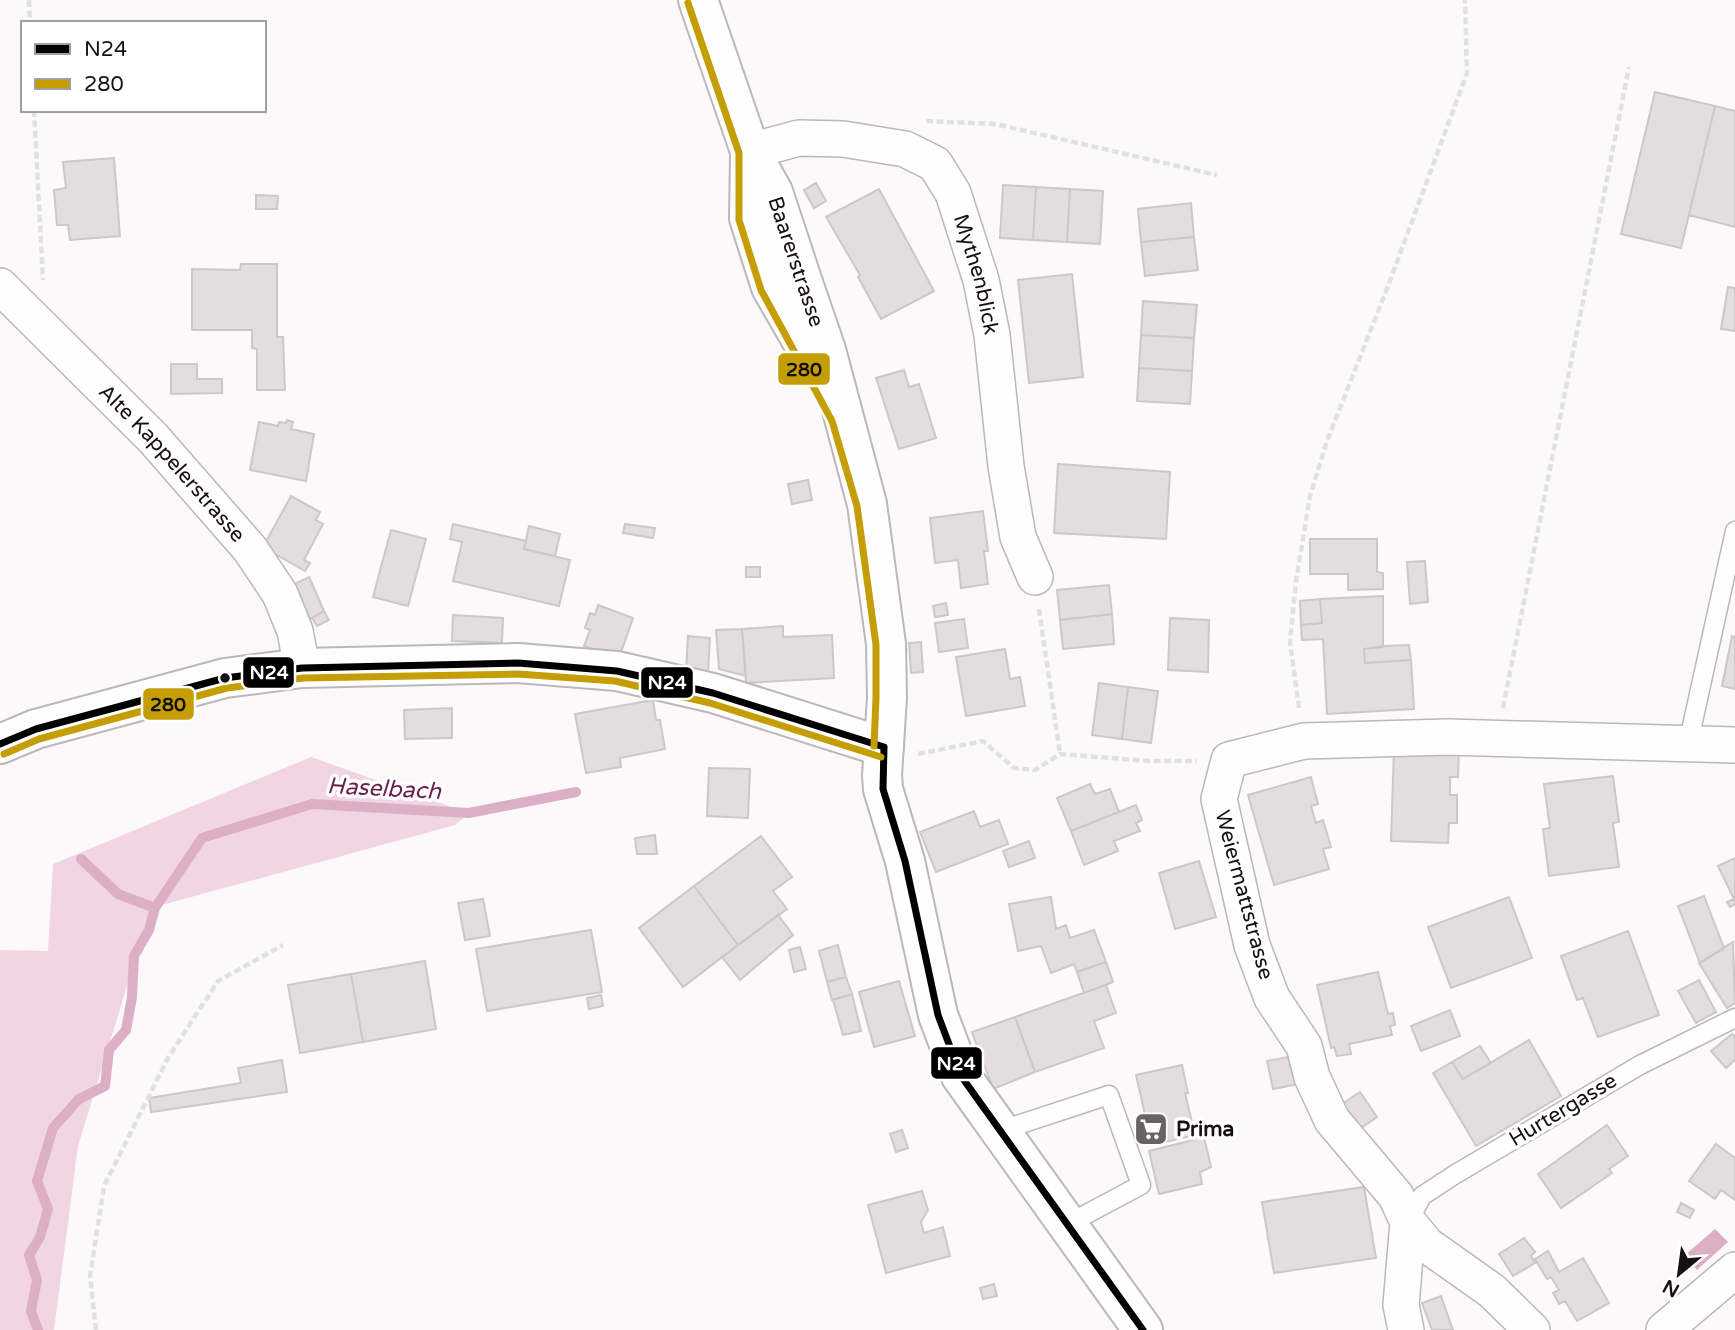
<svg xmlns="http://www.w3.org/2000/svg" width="1735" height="1330" font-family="'Varela Round',sans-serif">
<rect width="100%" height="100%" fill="#fcf9fa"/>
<!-- green -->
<path fill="#f2d5e3" d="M 311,757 L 469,813 L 455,825 L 151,908 L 78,1146 L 54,1330 L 0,1330 L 0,950 L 48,951 L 53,864 Z"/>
<!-- water -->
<path fill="#dcafc6" d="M 1715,1229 L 1728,1242 L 1697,1270 L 1684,1256 Z"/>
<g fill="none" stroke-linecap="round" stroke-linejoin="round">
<!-- stream -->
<path stroke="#dcafc6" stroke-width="10" d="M 81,859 L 118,894 L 155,908
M 38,1330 L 31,1311 L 37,1280 L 29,1255 L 40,1237 L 48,1209 L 37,1181 L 53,1128 L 79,1099 L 105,1086 L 109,1050 L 126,1030 L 132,997 L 134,956 L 149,930 L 155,908 L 202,838 L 312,804 L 469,813 L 576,792"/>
</g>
<!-- building -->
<path fill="#e3dddf" stroke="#ccc7c9" stroke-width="2" d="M 1655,92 L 1715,106 L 1681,248 L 1621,234 Z
M 1715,106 L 1735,111 L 1735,227 L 1689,215 Z
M 114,158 L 120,236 L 70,240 L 68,225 L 57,225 L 54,190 L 66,188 L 63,162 Z
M 816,183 L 826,201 L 814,208 L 804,190 Z
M 1003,185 L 1036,187 L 1033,240 L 1000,238 Z
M 1036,187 L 1070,189 L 1067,242 L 1033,240 Z
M 879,189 L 934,291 L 881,319 L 858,277 L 860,275 L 826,217 Z
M 1070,189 L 1103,191 L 1100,244 L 1067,242 Z
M 256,195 L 278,196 L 277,209 L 256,209 Z
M 1191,203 L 1194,237 L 1141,242 L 1138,209 Z
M 1194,237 L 1198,270 L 1145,276 L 1141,242 Z
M 241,264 L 277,264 L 277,337 L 283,337 L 285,390 L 257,390 L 257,349 L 252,348 L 252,330 L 192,330 L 192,269 L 240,270 Z
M 1072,274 L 1083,377 L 1029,383 L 1018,280 Z
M 1728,287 L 1735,288 L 1735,331 L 1721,329 Z
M 1143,301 L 1197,305 L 1194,338 L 1141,335 Z
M 1141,335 L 1194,338 L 1192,371 L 1139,368 Z
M 171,364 L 197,364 L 197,379 L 222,379 L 222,393 L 171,394 Z
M 1139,368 L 1192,371 L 1190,404 L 1137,401 Z
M 904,370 L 909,387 L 919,384 L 936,438 L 899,449 L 876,378 Z
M 287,420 L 293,422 L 291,429 L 314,434 L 306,481 L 250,470 L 259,422 L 278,426 L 279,422 L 286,423 Z
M 1058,464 L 1170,472 L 1166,539 L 1054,533 Z
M 808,480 L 812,500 L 792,504 L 788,484 Z
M 291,496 L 320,512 L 316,520 L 323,524 L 304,560 L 310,563 L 305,571 L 263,547 Z
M 983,511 L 988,551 L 984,551 L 988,584 L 961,588 L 958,560 L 935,563 L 930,518 Z
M 453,524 L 526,541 L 524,549 L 570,560 L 559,606 L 453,581 L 462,542 L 450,539 Z
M 625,524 L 655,528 L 653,538 L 623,533 Z
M 529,526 L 560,534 L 555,556 L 524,549 Z
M 391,530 L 426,539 L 408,606 L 373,597 Z
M 1310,539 L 1377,539 L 1377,572 L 1383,573 L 1383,589 L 1348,590 L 1348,574 L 1310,574 Z
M 1425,561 L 1428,602 L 1410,604 L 1407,562 Z
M 746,567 L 760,567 L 760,577 L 746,577 Z
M 309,577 L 324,611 L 305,622 L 288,587 Z
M 1109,585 L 1112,614 L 1060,620 L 1057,590 Z
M 1383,596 L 1383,647 L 1364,649 L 1365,663 L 1411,660 L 1414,709 L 1327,714 L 1323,639 L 1302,640 L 1301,625 L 1322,623 L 1320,599 Z
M 1320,599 L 1322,623 L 1301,625 L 1300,601 Z
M 946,603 L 948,615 L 935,617 L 933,606 Z
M 598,605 L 633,618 L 619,658 L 584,646 L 590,630 L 585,628 L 590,613 L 595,615 Z
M 324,611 L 329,620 L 317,626 L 312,618 Z
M 1112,614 L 1114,644 L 1063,649 L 1060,620 Z
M 453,615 L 503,618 L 502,643 L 452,641 Z
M 1170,618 L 1209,620 L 1208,672 L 1168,670 Z
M 964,619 L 968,648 L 939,652 L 935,623 Z
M 783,626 L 783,637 L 832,635 L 834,678 L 746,683 L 742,629 Z
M 742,629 L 746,676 L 719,669 L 716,630 Z
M 688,636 L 710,638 L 708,673 L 686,671 Z
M 1732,636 L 1735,637 L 1735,689 L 1722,686 Z
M 921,642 L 923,672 L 911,673 L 909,643 Z
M 1409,645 L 1411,660 L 1365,663 L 1364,649 L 1383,646 Z
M 1005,649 L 1010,679 L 1020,677 L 1025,706 L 966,716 L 956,657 Z
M 1099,683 L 1128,687 L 1122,739 L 1092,735 Z
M 1128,687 L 1158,691 L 1151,743 L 1122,739 Z
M 653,700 L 656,720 L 660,720 L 665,749 L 620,758 L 621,767 L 586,773 L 575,714 Z
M 452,708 L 452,738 L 405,739 L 404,710 Z
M 1394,747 L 1459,750 L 1458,777 L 1450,777 L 1450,795 L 1457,795 L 1457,823 L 1449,823 L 1448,843 L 1391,841 Z
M 709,768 L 750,769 L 748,818 L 707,816 Z
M 1613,776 L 1619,822 L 1613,823 L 1619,867 L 1549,876 L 1543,829 L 1550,828 L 1544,784 Z
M 1311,777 L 1318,804 L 1311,806 L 1316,823 L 1323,820 L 1331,847 L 1323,849 L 1329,869 L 1274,885 L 1248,795 Z
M 1090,784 L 1095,794 L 1110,789 L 1119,812 L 1071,831 L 1057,798 Z
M 1136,805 L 1142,820 L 1136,823 L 1140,831 L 1114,841 L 1118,851 L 1084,865 L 1071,831 Z
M 974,811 L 980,827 L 999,820 L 1008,844 L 936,872 L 920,832 Z
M 655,835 L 657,854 L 637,854 L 635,838 Z
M 761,836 L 792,877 L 773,891 L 787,909 L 738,945 L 694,886 Z
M 1029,841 L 1035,858 L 1009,867 L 1003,851 Z
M 1735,858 L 1735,904 L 1730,907 L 1727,902 L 1734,899 L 1718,866 Z
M 1199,861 L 1216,917 L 1175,929 L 1159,873 Z
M 694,886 L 738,945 L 683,987 L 639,928 Z
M 1704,896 L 1724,948 L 1700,963 L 1678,906 Z
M 1051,897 L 1056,929 L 1066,925 L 1070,938 L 1094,930 L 1106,962 L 1077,972 L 1074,964 L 1051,973 L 1041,946 L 1018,951 L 1009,904 Z
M 1509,897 L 1532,958 L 1451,988 L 1428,927 Z
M 483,899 L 490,936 L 465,940 L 458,903 Z
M 778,915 L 793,935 L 740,980 L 722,957 Z
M 591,930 L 602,992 L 487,1011 L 476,949 Z
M 1628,931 L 1659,1015 L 1598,1037 L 1583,998 L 1577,1000 L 1561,956 Z
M 1733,942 L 1735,1003 L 1727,1008 L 1699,963 Z
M 838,945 L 846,977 L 827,982 L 819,951 Z
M 800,947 L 806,969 L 794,972 L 789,950 Z
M 425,961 L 436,1029 L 363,1042 L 351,974 Z
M 1106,962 L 1113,982 L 1084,993 L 1077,972 Z
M 1378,972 L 1388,1014 L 1393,1013 L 1395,1025 L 1390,1026 L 1392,1035 L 1349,1044 L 1351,1054 L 1337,1056 L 1334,1047 L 1331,1048 L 1317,985 Z
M 351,974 L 363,1042 L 300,1053 L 288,985 Z
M 846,977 L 852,994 L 832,1000 L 827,982 Z
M 1699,980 L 1716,1012 L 1696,1023 L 1678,991 Z
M 899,981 L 915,1036 L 874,1047 L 859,992 Z
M 1106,985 L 1116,1013 L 1094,1021 L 1104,1048 L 1035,1072 L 1015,1017 Z
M 852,994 L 861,1031 L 843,1035 L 833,1000 Z
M 601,995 L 603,1006 L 589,1009 L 587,998 Z
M 1450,1010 L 1460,1036 L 1421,1051 L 1411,1026 Z
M 1015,1017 L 1035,1072 L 993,1089 L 972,1032 Z
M 1732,1034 L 1735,1036 L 1735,1060 L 1726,1068 L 1711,1051 Z
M 1529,1040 L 1561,1096 L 1476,1146 L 1433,1073 L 1452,1062 L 1463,1079 Z
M 1480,1046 L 1491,1063 L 1463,1079 L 1452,1062 Z
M 1294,1056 L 1299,1084 L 1273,1089 L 1267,1061 Z
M 282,1060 L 287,1092 L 151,1112 L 149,1098 L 241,1083 L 238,1068 Z
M 1182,1065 L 1188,1093 L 1185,1093 L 1195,1135 L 1152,1145 L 1136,1075 Z
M 1360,1092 L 1377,1117 L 1354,1133 L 1337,1107 Z
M 1607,1125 L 1628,1156 L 1609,1169 L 1612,1173 L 1561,1208 L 1538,1174 Z
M 902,1130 L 908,1148 L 896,1152 L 890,1134 Z
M 1203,1133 L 1211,1167 L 1200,1172 L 1202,1184 L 1159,1194 L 1149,1151 L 1193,1140 L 1191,1136 Z
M 1716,1144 L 1735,1158 L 1735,1200 L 1721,1190 L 1715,1199 L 1689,1181 Z
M 1364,1187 L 1376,1258 L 1274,1273 L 1262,1202 Z
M 922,1191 L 928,1210 L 921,1222 L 924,1233 L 943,1227 L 950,1256 L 886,1273 L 868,1205 Z
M 1681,1203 L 1694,1210 L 1690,1218 L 1677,1212 Z
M 1524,1238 L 1535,1252 L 1531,1256 L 1535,1263 L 1513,1276 L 1499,1254 Z
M 1548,1251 L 1559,1272 L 1583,1258 L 1609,1303 L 1577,1321 L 1565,1301 L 1559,1304 L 1553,1293 L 1559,1290 L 1551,1277 L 1547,1279 L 1535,1259 Z
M 994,1284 L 997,1296 L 983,1299 L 980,1288 Z
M 1441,1296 L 1453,1330 L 1432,1330 L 1422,1303 Z"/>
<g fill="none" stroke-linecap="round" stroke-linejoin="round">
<!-- lane casing -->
<g stroke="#bcb7b9" stroke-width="21">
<path id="lane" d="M 1688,744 L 1735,531
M 999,1131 L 1109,1095 L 1141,1185 L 1066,1225
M 1408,1222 L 1422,1196 L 1454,1175 L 1640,1065 L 1735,1018"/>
</g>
<!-- street casing -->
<g stroke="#bcb7b9" stroke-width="38">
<g id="street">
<path id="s1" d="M 750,151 L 799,138 L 843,139 L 905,149 L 935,164 L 953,193 L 981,280 L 992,335 L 1006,466 L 1018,537 L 1035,577"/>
<path id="s2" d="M 0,286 L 153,438 L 250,549 L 280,594 L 295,631 L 302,668"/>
<path d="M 1408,1222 L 1427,1245 L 1492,1291 L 1532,1330"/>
<path d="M 1406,1330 L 1401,1305 L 1408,1222 L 1396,1196 L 1332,1120 L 1312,1077 L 1304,1046 L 1272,998 L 1252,945 L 1219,799 L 1229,760 L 1304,741 L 1448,737 L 1735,745"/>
<path d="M 1664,1330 L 1735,1270"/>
</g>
</g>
<!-- secondary casing -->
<g stroke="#bcb7b9" stroke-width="42">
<g id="secondary">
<path id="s3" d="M 698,0 L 750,151 L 773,192 L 802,280 L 826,350 L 867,504 L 886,644 L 887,698 L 882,775 L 883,789 L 905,861 L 938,1015 L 961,1076 L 1143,1330"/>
<path d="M 750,157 L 749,218 L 771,287 L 809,353"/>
<path d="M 0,744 L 36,729 L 225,678 L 302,668 L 518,663 L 617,671 L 713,693 L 884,747"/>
</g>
</g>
<!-- path -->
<path stroke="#e2e1e1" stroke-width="4.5" stroke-dasharray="7 3.5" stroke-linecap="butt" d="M 29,0 L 30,23
M 34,110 L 43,280
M 926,121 L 995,124 L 1217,175
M 1039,609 L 1060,754
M 1299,708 L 1290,642 L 1296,581 L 1310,496 L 1327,441 L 1388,286 L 1467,73 L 1465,0
M 1503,708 L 1629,67
M 918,754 L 983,741 L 1014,768 L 1035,770 L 1060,754 L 1149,761 L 1197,761
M 96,1330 L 90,1276 L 104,1186 L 168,1058 L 218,981 L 283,945"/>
<!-- lane -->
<use href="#lane" stroke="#fffefe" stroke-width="18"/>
<!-- street -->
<use href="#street" stroke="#fffefe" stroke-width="35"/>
<!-- secondary -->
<use href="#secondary" stroke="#fffefe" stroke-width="38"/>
<!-- bus-1 casing -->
<g stroke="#fff" stroke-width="12">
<path id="bus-1" d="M 0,744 L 36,729 L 225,678 L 302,668 L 518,663 L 617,671 L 713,693 L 884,747
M 884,747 L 883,789 L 905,861 L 938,1015 L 961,1076 L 1143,1330"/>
</g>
<!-- bus-2 casing -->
<g stroke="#fff" stroke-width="12">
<path id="bus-2" d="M 688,3 L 739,153 L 739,220 L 761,290 L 832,421 L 857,506 L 876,645 L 876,698 L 874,746
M 4,754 L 39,739 L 227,688 L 303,678 L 518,674 L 615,681 L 710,703 L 881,757"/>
</g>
<!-- bus-1 -->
<use href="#bus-1" stroke="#000" stroke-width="7"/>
<!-- bus-2 -->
<use href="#bus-2" stroke="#c59d05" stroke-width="7"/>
</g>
<!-- icons -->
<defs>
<g id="supermarket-square" transform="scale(1.75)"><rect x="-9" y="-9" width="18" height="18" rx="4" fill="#676264" stroke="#fff"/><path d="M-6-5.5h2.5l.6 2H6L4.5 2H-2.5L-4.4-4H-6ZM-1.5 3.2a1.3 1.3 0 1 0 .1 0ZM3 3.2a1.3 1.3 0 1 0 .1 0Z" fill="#fff"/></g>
</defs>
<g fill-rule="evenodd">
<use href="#supermarket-square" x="1151" y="1129"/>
</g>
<!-- markers -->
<circle fill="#171013" stroke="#fff" stroke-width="2.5" cx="225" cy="678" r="6"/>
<g text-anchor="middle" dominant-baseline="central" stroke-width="7" stroke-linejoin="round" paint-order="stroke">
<!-- street labels -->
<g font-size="21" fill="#171013" stroke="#fff">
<text stroke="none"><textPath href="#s3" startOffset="280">Baarerstrasse</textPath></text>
<text stroke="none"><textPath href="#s1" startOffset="310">Mythenblick</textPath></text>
<text stroke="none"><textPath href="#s2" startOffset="247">Alte Kappelerstrasse</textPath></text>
<text transform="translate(1244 895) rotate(75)">Weiermattstrasse</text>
<text transform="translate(1563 1110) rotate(-31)">Hurtergasse</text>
</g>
<!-- poi labels -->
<g font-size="21" font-weight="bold" fill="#171013" stroke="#fff" text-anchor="start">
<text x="1176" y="1129">Prima</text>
</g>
<!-- water labels -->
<g font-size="23" font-style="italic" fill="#691f4b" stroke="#fff">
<text transform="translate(384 789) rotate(3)">Haselbach</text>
</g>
</g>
<g stroke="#fff" stroke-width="2.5">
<rect x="777" y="352" width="54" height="34" rx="7" fill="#c59d05"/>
<rect x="242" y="656" width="53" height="33" rx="7" fill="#000"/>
<rect x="640" y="666" width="54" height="33" rx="7" fill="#000"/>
<rect x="142" y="687" width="53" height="34" rx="7" fill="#c59d05"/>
<rect x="930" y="1046" width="53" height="34" rx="7" fill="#000"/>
</g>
<g font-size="19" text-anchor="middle" font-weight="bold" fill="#fff">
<text x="269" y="679">N24</text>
<text x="667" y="689">N24</text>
<text x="956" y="1070">N24</text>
</g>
<g font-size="19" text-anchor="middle" font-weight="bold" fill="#111">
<text x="804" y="376">280</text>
<text x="168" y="711">280</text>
</g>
<!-- legend -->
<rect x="21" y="21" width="245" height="91" fill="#ffffff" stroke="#a29fa1" stroke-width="2"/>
<rect x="35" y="44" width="35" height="10" fill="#000000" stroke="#a29fa1" stroke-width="2"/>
<text x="84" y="56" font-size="21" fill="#171013">N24</text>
<rect x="35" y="79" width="35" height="10" fill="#c59d05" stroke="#a29fa1" stroke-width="2"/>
<text x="84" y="91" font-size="21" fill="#171013">280</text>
<!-- north arrow -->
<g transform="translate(1679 1274) rotate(209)" stroke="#ffffff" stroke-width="5" paint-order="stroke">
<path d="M0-5L12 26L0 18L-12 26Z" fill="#171013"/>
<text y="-10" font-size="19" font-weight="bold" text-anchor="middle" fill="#171013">N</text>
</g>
</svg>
